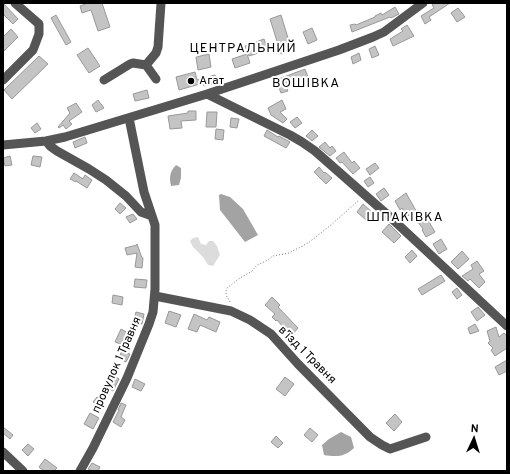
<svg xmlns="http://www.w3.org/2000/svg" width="510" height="474" font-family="Overpass,sans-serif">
<rect width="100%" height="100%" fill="#fff"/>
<!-- green -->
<path fill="#dcdcdc" d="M 198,237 L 201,244 L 206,245 L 209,241 L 213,241 L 217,246 L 220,255 L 213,266 L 208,265 L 203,257 L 193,247 L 190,241 L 193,238 Z"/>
<!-- water -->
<path fill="#a3a3a3" d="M 176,165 L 181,168 L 181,178 L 179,185 L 171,186 C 169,176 170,172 176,165 Z
M 221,194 L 230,197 L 243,209 L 258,235 L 245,242 L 220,210 L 219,195 Z
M 341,432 L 351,437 L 354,448 C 345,457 336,457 324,455 L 322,445 L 329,439 Z"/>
<!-- building -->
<path fill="#c4c4c4" stroke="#999" d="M 3,3 L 18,19 L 13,24 L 3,14 Z
M 88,3 L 102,3 L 110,27 L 98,31 L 91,10 L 82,13 L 80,6 Z
M 436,3 L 450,3 L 429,17 L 431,20 L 425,24 L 421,16 L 434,8 L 432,5 Z
M 395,7 L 399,14 L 391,18 L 390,17 L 352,32 L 350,25 L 355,24 L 356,25 L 375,17 L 375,16 L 381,13 L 382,15 Z
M 458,8 L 465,17 L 457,22 L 451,13 Z
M 56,15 L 71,42 L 66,45 L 51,18 Z
M 281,15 L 292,51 L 281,54 L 270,19 Z
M 407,25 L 414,36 L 393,46 L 390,39 L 403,31 L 401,29 Z
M 312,28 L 317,40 L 308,44 L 303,32 Z
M 11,29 L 18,37 L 3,52 L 3,37 Z
M 264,39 L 268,50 L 249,56 L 245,46 Z
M 375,46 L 379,55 L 372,58 L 369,49 Z
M 88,48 L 100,66 L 89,73 L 77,55 Z
M 359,53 L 361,60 L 353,64 L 351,57 Z
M 209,54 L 211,67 L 198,70 L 196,57 Z
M 247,54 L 250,63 L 235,68 L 232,59 Z
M 39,56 L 48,64 L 12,99 L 4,90 Z
M 305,69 L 308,77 L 295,82 L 296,83 L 286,86 L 288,91 L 281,93 L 276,80 Z
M 195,72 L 197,80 L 215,75 L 217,83 L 204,86 L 203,83 L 179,90 L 176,77 Z
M 147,90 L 149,98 L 135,101 L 133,94 Z
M 98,100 L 104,108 L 96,112 L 92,105 Z
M 282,100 L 286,109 L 280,112 L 287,119 L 283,123 L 271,115 L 268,108 Z
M 76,103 L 82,112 L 69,121 L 72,124 L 66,129 L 63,125 L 59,128 L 58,127 L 70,113 L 67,108 Z
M 188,111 L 196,111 L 196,120 L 181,121 L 182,128 L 170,129 L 168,116 L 188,113 Z
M 207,112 L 217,112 L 216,127 L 206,127 Z
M 297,117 L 302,123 L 295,128 L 290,122 Z
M 231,118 L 239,119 L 237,128 L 230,127 Z
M 37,123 L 41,129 L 35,133 L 31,128 Z
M 216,129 L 224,130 L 223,140 L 215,139 Z
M 267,130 L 278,137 L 279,136 L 290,142 L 286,148 L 264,136 Z
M 312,130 L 318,136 L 312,141 L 306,136 Z
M 85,137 L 87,143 L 75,148 L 73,142 Z
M 325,142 L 330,148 L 332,146 L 336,151 L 330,156 L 319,147 Z
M 344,152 L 352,163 L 354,161 L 360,168 L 353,174 L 342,162 L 340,163 L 336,158 Z
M 10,156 L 12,165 L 5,166 L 3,158 Z
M 33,156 L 42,157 L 40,167 L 31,165 Z
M 375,163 L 379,168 L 370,175 L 366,169 Z
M 319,167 L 324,173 L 325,172 L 332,178 L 326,184 L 314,172 Z
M 74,173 L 83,179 L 85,175 L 92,180 L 87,188 L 76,181 L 76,182 L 70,179 Z
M 370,177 L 374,183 L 368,187 L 364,181 Z
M 384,188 L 389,195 L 381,201 L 376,194 Z
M 406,193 L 419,216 L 426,211 L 431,218 L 428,220 L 435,232 L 426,237 L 422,230 L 423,229 L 412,214 L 407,216 L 402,208 L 400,210 L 395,201 Z
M 120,203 L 126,208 L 120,214 L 115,209 Z
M 363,204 L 373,213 L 366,220 L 357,212 Z
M 133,214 L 137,219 L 130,223 L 126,217 Z
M 389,224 L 401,236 L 394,243 L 382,232 Z
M 441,239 L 447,249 L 439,254 L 433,244 Z
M 137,244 L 142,258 L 143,258 L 142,268 L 135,267 L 137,253 L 127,255 L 125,248 L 137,245 Z
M 412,250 L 417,256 L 410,263 L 405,257 Z
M 462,251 L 469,259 L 458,269 L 451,262 Z
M 477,261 L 484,271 L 479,274 L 485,282 L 479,288 L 470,279 L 468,281 L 462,276 L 473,269 L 471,265 Z
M 441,275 L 445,281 L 422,295 L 418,289 Z
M 135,279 L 147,280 L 146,288 L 134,287 Z
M 457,288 L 462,295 L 457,299 L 452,292 Z
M 113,295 L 123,297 L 122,305 L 112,303 Z
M 272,297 L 280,305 L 278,307 L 298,328 L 291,336 L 277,320 L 276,321 L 272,317 L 275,314 L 265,305 Z
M 478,307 L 485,315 L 477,321 L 471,312 Z
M 169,311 L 181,315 L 176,327 L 165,323 Z
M 136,312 L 144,314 L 142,324 L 133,322 Z
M 194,314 L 207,320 L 209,317 L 220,322 L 216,332 L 200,325 L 197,332 L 188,329 Z
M 475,324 L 479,331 L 470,334 L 468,328 Z
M 496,327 L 499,337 L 504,333 L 507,336 L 507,348 L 495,356 L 491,350 L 493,348 L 488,343 L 490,341 L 487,331 Z
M 121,329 L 128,333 L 123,345 L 115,342 Z
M 122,350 L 130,354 L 126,362 L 119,359 Z
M 507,360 L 507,371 L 499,375 L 495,367 Z
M 111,374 L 119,379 L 113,391 L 105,386 Z
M 285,377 L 294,384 L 285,396 L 276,389 Z
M 135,379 L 145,384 L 141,391 L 132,387 Z
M 97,397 L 104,402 L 101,407 L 93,402 Z
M 121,403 L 126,405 L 121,417 L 125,420 L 121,427 L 113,422 L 119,410 L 118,410 Z
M 90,413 L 99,418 L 93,429 L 84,424 Z
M 395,414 L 402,422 L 394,431 L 386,423 Z
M 3,427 L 13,435 L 10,439 L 3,433 Z
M 310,428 L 318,435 L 312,442 L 304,435 Z
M 276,436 L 283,443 L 278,448 L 271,442 Z
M 28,444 L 34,449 L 28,456 L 22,450 Z
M 45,459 L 57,468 L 54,471 L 44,471 L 39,467 Z
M 92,463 L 100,467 L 98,471 L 93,471 L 88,469 Z"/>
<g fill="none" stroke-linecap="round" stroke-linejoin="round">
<!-- path -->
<path stroke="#777" stroke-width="1" stroke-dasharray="1 2" stroke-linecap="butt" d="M 230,302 L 226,295 L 226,291 L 227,288 L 240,278 L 252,271 L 257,265 L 266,261 L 273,256 L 289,253 L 308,243 L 331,225 L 359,200"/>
<!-- minor -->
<path stroke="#555" stroke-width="9" d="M 156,79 L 146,65 L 156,53 L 158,47 L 161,3
M 3,80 L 33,50 L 39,34 L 39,24 L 15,3
M 104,80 L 130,64 L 133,63 L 146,65
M 207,94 L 290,135 L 302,142 L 315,151 L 390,217 L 507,326
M 46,141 L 50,146 L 57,151 L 89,169 L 106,180 L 126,196 L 141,212 L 152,216
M 3,145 L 46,141 L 65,137 L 207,94 L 339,50 L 373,37 L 384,32 L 423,3
M 155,296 L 231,311 L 250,320 L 271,334 L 298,364 L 370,437 L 382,445 L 390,449 L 426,437
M 3,452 L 23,471
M 80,471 L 93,448 L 127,378 L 149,324 L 153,312 L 155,289 L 155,225 L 144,192 L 129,118"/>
</g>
<!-- markers -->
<circle fill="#000" stroke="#fff" stroke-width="1.5" cx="191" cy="81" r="4"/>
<g text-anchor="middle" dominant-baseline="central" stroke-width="4" stroke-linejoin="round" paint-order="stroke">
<!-- poi labels -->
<g font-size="12" fill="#000" stroke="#fff" text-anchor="start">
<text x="199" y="81">Агат</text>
</g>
<!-- street labels -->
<g font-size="12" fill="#000" stroke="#fff">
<text transform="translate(307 355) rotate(45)">в’їзд 1 Травня</text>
<text transform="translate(117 365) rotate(-66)">провулок 1 Травня</text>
</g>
<!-- neighbourhood labels -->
<g font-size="13" letter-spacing="1" fill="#000" stroke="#fff">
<text x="243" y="49">ЦЕНТРАЛЬНИЙ</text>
<text x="306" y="84">ВОШІВКА</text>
<text x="405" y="218">ШПАКІВКА</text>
</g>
</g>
<!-- border -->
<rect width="510" height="474" fill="none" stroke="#000000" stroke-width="8"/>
<!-- north arrow -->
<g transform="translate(474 438) rotate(4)" stroke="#ffffff" stroke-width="3" paint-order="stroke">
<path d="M0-3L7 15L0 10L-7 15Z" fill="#000000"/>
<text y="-6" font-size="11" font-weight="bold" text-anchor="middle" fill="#000000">N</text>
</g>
</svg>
